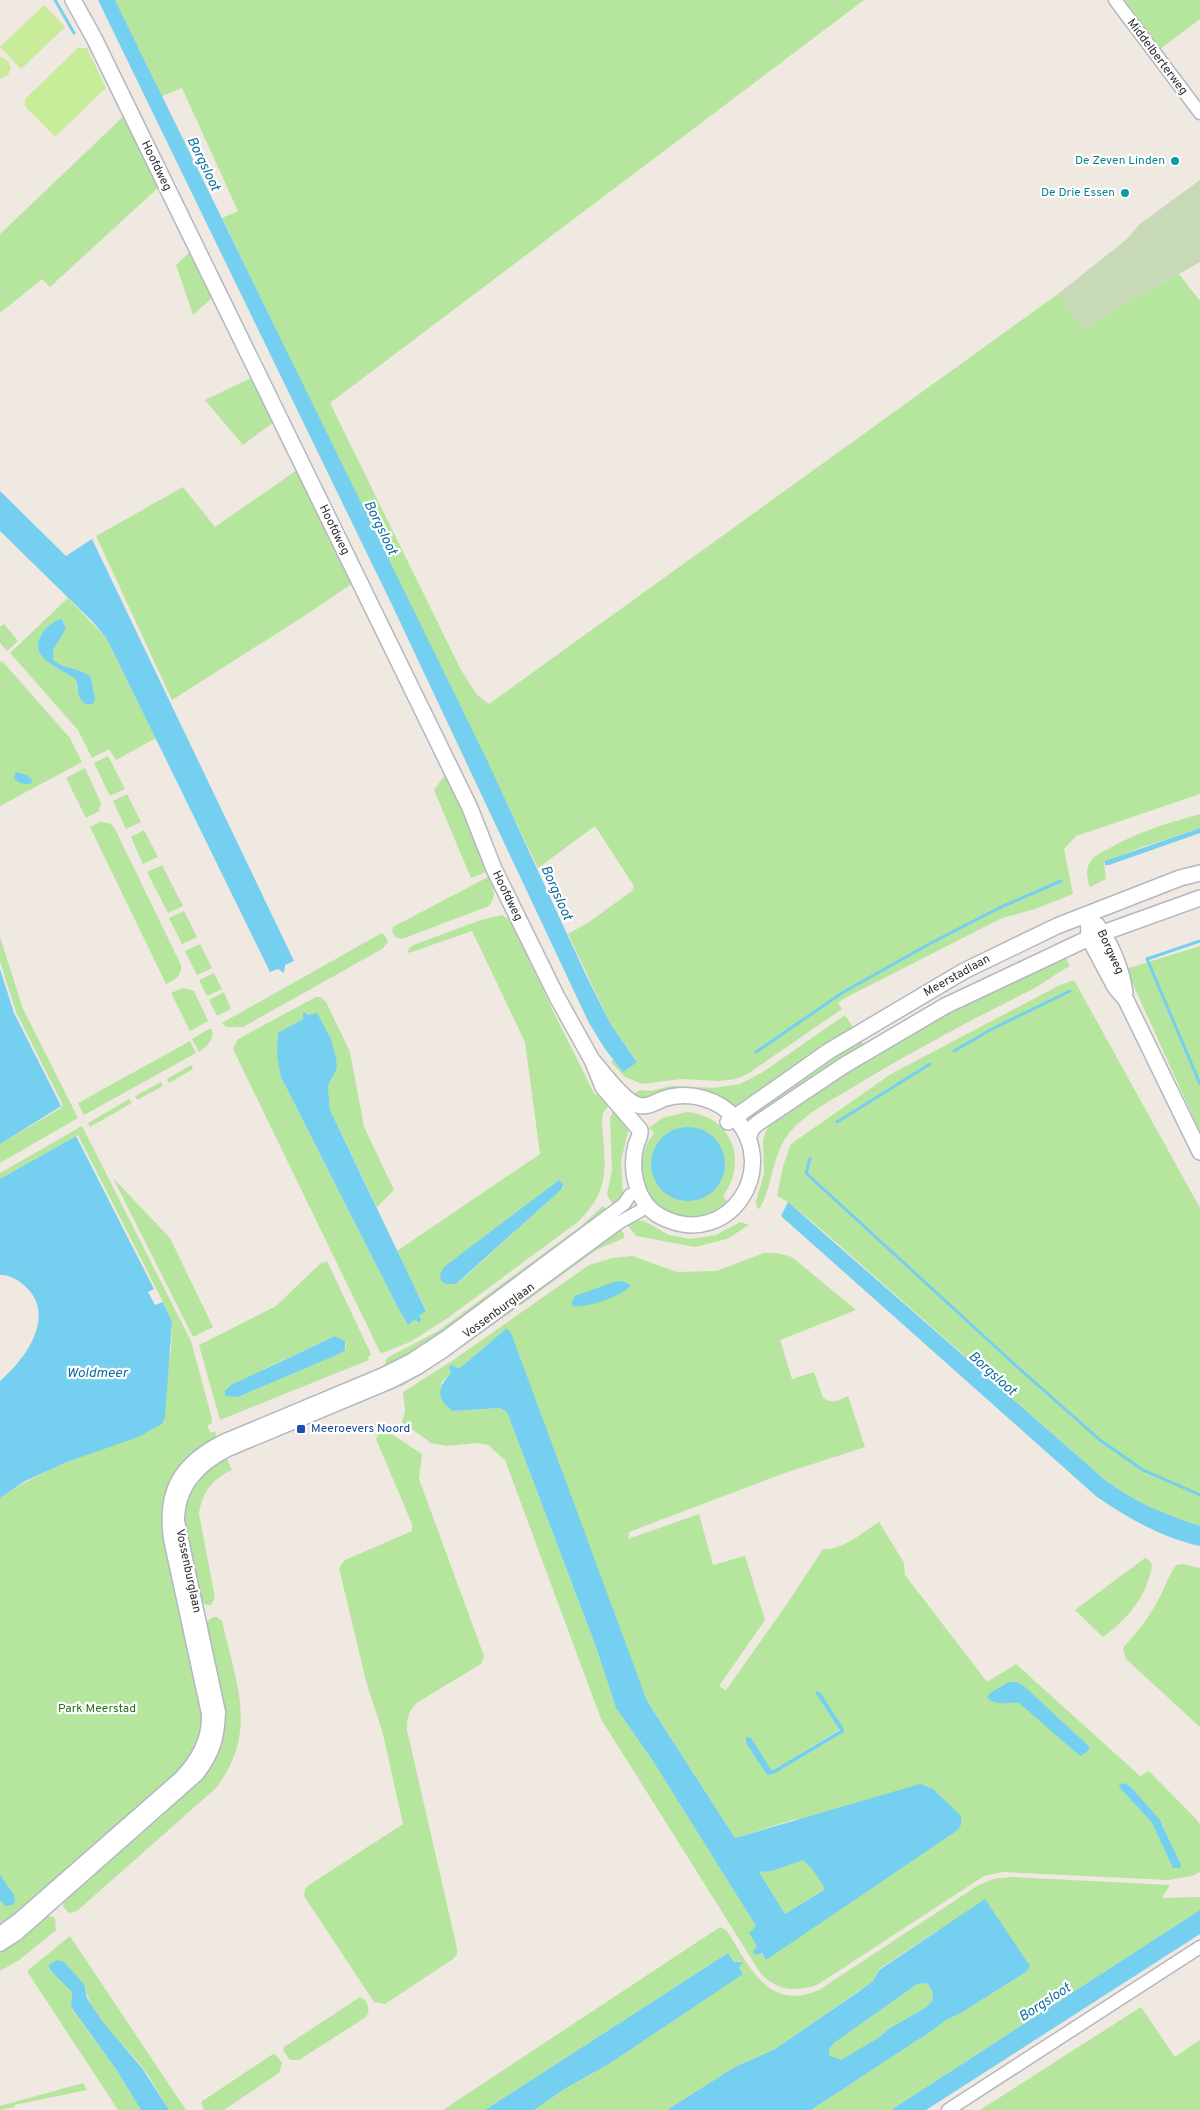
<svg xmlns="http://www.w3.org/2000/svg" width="1200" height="2110" font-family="Overpass,sans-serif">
<rect width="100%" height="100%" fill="#efe9e1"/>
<!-- green -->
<path fill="#b6e59e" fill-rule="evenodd" d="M 115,0 L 864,0 L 330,403 L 461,670 L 477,695 L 489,704 L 1058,294 L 1083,328 L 1179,274 L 1200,301 L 1200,794 L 1076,836 L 1064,849 L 1073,894 L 1035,909 L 1002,918 L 845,998 L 838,1003 L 842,1009 L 749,1073 L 736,1079 L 719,1081 L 681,1079 L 642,1084 L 625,1077 L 611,1062 L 613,1059 L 623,1071 L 637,1061 L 610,1023 L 568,934 L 589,922 L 632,891 L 634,886 L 595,826 L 538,868 L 222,218 L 238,211 L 182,88 L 162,96 Z
M 1125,0 L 1200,0 L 1200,19 L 1160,49 Z
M 126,114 L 160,186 L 50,287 L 42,279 L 0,313 L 0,234 Z
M 191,251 L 214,296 L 193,315 L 176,265 Z
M 253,377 L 274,422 L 243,445 L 205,400 Z
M 297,470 L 353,583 L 301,618 L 172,700 L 96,536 L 183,487 L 215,527 Z
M 68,598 L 107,639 L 156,738 L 116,760 L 109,749 L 92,758 L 78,730 L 10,653 ZM 62,619 L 66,629 L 53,650 L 53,660 L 57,663 L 91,677 L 95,699 L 77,689 L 76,680 C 64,668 24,658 43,632 C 48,626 55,621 62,619 Z
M 4,624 L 18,641 L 7,651 L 0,643 L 0,627 Z
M 2,661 L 70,738 L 82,762 L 0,806 L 0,662 Z
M 108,756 L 125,789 L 110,796 L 94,763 Z
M 85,768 L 101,803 L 99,811 L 86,818 L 66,778 Z
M 446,774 L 462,809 L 486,872 L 471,878 L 434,790 Z
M 127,794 L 141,822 L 126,829 L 113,801 Z
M 1200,814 L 1200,828 L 1137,849 L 1104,863 L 1106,879 L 1090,887 C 1086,877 1085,867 1093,858 C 1096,855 1102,852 1106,850 C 1135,833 1168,823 1200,814 Z
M 100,822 L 109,823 L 114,827 L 181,965 C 182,976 175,980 166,984 L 90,827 Z
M 144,830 L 158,857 L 143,864 L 131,837 Z
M 162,865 L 183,906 L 168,913 L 147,872 Z
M 488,877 C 494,889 497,895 489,906 L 402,939 L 395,937 L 392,931 L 393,927 Z
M 184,911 L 197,937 L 182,944 L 169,918 Z
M 502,915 L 511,921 L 555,1015 L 595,1095 L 601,1090 L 611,1103 L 603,1113 L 602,1121 C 604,1163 613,1187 579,1221 L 445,1320 L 410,1342 L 382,1353 L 380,1352 L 233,1049 L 238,1039 L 316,997 L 320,997 L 326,1002 L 350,1052 L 364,1127 L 394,1190 L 377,1207 L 330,1110 L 328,1086 L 332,1079 L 308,1013 L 303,1018 L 281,1077 L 398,1308 L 408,1325 L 414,1320 L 417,1323 L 419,1316 L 426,1310 L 397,1251 L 540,1154 L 525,1042 L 472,931 L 409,953 L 408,951 L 409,948 L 416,944 L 481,920 ZM 559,1180 L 563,1187 L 562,1189 L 457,1284 L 450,1263 Z
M 380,934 L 384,934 L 388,942 L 382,949 L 243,1027 L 226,1027 L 222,1023 Z
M 0,937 L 23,1009 L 78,1118 L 0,1163 L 0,1144 L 61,1108 L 63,1105 L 16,1012 L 0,961 Z
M 200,944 L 212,968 L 197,975 L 185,951 Z
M 1200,946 L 1200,1132 L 1126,969 Z
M 1064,954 L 1070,966 C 1056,973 1045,983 1031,990 C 971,1020 912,1051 855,1086 C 833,1099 806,1113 790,1132 C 771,1155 774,1185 759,1209 L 757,1208 L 756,1201 L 764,1174 L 763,1141 L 766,1131 L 772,1122 L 863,1058 L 958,1005 Z
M 214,973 L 222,989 L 207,996 L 199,980 Z
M 1074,980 L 1200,1208 L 1200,1526 C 1166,1515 1132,1501 1104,1479 L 823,1231 L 788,1202 L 777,1196 L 783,1166 L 791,1144 L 891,1074 L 1058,986 Z
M 182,988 L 194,991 L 208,1021 L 190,1031 L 171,993 Z
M 224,992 L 231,1009 L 217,1016 L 209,1000 Z
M 845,1015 L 856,1032 L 739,1107 L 649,1100 L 630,1096 L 640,1090 L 650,1091 L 671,1086 L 714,1088 L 740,1084 L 763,1072 Z
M 209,1029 L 212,1029 C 214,1040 208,1046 199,1052 L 192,1039 Z
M 859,1037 L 866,1049 L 746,1127 L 742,1120 Z
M 190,1041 L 196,1053 L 84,1115 L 78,1103 Z
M 191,1065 L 193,1069 L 169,1083 L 167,1079 Z
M 161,1082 L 163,1086 L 137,1100 L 135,1096 Z
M 129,1099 L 132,1103 L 90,1127 L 88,1123 Z
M 614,1109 L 629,1128 L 621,1161 L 623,1195 L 615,1208 L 607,1195 L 612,1170 L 610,1118 Z
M 686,1112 C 731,1115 749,1160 723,1196 L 728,1202 C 681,1248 613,1186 654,1133 L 649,1128 L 662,1118 Z
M 82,1126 L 191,1341 L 212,1419 L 212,1423 L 207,1426 L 211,1433 L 215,1431 L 217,1439 L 178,1469 L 203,1709 L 203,1733 L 190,1762 L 0,1928 L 0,1498 C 42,1469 90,1452 138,1437 L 171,1352 L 172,1321 L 78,1135 L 0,1179 L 0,1173 Z
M 113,1178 L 170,1238 L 213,1327 L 193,1337 Z
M 603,1206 L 607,1210 L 440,1337 L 388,1368 L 385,1364 L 387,1358 L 438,1331 L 581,1226 Z
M 634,1220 L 644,1221 L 669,1235 L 690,1239 L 716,1235 L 740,1222 L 749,1225 L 727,1239 L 695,1247 L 636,1236 L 625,1222 Z
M 620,1228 L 624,1234 L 624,1238 L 596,1250 L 521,1305 L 518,1301 Z
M 764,1253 L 777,1253 L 792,1257 L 856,1310 L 780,1340 L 792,1379 L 814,1372 L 823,1398 C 833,1404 838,1401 848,1396 L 865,1447 L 779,1475 L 629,1532 L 628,1539 L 699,1514 L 713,1565 L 745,1556 L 765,1620 L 719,1686 L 726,1690 L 787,1604 L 823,1549 C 842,1551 863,1532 879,1522 L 904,1563 L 905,1575 L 987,1682 L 1016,1664 L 1140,1776 L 1149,1771 L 1196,1819 L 1200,1824 L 1200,1872 L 1192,1876 L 1168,1880 L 1003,1872 L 984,1876 L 817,1985 C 795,1992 778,1991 761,1974 L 601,1719 L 505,1460 L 488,1445 L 477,1443 L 446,1446 L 431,1443 L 402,1422 L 405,1411 L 403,1392 L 452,1361 L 589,1265 L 613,1258 L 632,1256 L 677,1272 L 716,1271 ZM 507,1328 L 647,1701 L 735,1838 L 796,1819 L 961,1820 L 961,1825 L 958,1830 L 766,1959 L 761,1953 L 756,1926 L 651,1758 L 616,1708 L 596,1647 L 507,1412 L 501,1408 L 453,1411 L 441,1383 L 451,1373 L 461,1367 ZM 1024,1686 L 1090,1747 L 1087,1752 L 1019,1703 L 994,1703 ZM 816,1694 L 844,1729 L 844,1732 L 774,1774 L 767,1775 L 746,1743 L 745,1739 L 772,1772 L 840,1729 ZM 1120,1788 L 1163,1825 L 1180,1865 L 1180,1867 L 1173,1868 L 1152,1823 Z
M 327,1261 L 371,1354 L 368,1357 L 369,1360 L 220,1420 L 199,1345 L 276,1306 L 322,1262 L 324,1263 ZM 335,1336 L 345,1341 L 346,1347 L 339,1354 L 238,1397 L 231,1397 L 264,1369 Z
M 511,1306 L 514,1310 L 428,1370 L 402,1386 L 397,1386 Z
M 381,1427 L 422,1454 L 419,1479 L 484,1656 L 481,1664 L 418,1702 C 408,1711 407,1717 407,1730 L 457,1948 L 457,1954 L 453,1959 L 385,2004 L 374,2002 L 304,1896 L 305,1889 L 309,1885 L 403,1824 L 383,1734 L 366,1681 L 339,1568 L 345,1560 L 412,1531 L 412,1524 L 376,1439 Z
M 225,1455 L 232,1470 C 212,1479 202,1493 199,1514 L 215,1598 L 211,1605 L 206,1605 L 200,1601 L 182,1524 L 188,1492 L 196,1476 Z
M 1145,1558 L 1150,1561 L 1152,1565 C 1148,1595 1127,1620 1103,1637 L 1075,1610 Z
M 1182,1564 L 1200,1568 L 1200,1727 L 1126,1659 L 1123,1648 C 1136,1633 1149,1618 1158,1600 C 1165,1588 1168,1576 1176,1565 Z
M 213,1617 L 217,1617 L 222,1621 C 236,1684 259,1731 216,1788 L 77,1911 L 69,1913 L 63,1906 L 65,1897 L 200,1776 L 205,1623 Z
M 803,1859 L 812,1869 L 825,1888 L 824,1890 L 785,1914 L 759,1872 L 772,1871 Z
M 1011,1877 L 1170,1885 L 1162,1898 L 1200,1897 L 1200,1910 L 891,2110 L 811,2110 L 933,2030 L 946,2020 L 961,2013 L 1026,1972 L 1030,1966 L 938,1930 L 879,1969 L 873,1981 L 775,2049 L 733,2068 L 667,2110 L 534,2110 L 566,2088 L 609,2064 L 742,1974 L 739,1968 L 741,1961 L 734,1962 L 728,1953 L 485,2110 L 443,2110 L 720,1927 L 727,1931 C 750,1967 768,2012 819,1990 L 977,1886 L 993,1879 Z
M 47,1915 L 55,1918 L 56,1930 L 18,1961 L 0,1971 L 0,1950 Z
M 70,1936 L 186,2110 L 169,2110 C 160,2096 152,2080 142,2067 C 121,2040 91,2018 84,1984 L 50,1970 L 72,1992 L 71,2008 L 116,2069 L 141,2110 L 118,2110 L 27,1971 Z
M 923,1983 L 928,1984 L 933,1993 L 932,2001 L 925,2008 L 890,2028 L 878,2038 L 841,2061 L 829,2055 L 829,2049 L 834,2043 L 916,1985 Z
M 360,1997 C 368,2000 371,2010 366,2017 L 299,2060 L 290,2060 L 283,2050 L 284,2047 Z
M 1141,2007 L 1175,2057 L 1200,2040 L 1200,2110 L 980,2110 Z
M 273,2054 L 276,2055 L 282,2063 L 279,2073 L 224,2110 L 204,2110 L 201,2102 Z
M 83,2083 L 87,2090 L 14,2105 L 15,2107 L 0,2110 L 0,2106 Z"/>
<!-- cemetery -->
<path fill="#c8d9b8" d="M 1200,180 L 1200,262 L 1083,328 L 1058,294 L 1127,239 L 1140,224 Z"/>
<!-- pitch -->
<path fill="#c9ec9a" d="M 44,5 L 65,27 L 21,69 L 0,47 Z
M 78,48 L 87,48 L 106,88 L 55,137 L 25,106 L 25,99 Z
M 0,56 L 8,61 L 11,68 L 8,75 L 0,79 Z"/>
<!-- water -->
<path fill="#75cff0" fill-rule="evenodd" d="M 98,0 L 115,0 L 486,758 L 585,973 L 610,1023 L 637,1062 L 623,1072 L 605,1049 L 589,1023 L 393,607 Z
M 0,491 L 66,556 L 92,539 L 294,961 L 285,965 L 284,973 L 278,969 L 270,972 L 107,639 L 93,622 L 0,531 Z
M 62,619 L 66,629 L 53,650 L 53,660 C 64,669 80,668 91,677 L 95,699 L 93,704 L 85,704 C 76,696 79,690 76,680 C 64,668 24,659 43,632 C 48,626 55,620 62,619 Z
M 16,772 L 27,775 L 32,780 L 32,783 C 25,785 17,784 14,777 Z
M 1200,828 L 1200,833 L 1109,865 L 1105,865 L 1105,861 L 1114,858 Z
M 0,961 L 16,1012 L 63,1105 L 0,1144 Z
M 303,1012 L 309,1015 L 317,1013 L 331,1039 L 336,1058 L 337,1068 L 328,1086 L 330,1110 L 426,1311 L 419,1316 L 421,1319 L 419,1323 L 414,1320 L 408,1325 L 398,1308 L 281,1077 L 277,1055 L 278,1033 L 303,1019 Z
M651 1164a37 37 0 1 1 74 0a37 37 0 1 1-74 0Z
M 78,1135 L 172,1321 L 165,1417 L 162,1424 L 138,1437 L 67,1462 L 25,1481 L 0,1498 L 0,1381 C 25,1360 56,1317 27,1288 C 20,1281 11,1275 0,1275 L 0,1179 Z
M 559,1180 L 563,1184 L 562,1189 L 456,1284 L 446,1284 L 441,1281 L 440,1274 L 444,1267 Z
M 788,1202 L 1104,1479 C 1132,1501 1166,1515 1200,1526 L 1200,1546 C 1163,1538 1129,1519 1097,1497 L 781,1216 Z
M 622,1281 L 631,1285 C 623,1296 585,1309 572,1306 L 572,1302 L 575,1296 L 614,1282 Z
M 507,1328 L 511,1333 L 647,1701 L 735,1838 L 920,1784 L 933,1789 L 961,1816 L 961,1825 L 958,1830 L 766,1960 L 762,1953 L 756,1955 L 753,1952 L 757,1946 L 749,1933 L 756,1926 L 651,1758 L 616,1708 L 596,1647 L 507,1412 L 500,1408 L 453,1411 C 435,1399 438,1387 451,1373 L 449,1368 L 450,1365 L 458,1368 L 461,1367 ZM 803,1860 L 812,1869 L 824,1887 L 824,1890 L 785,1914 L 759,1872 L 772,1871 Z
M 335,1336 L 345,1341 L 345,1350 L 339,1354 L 238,1397 L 225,1396 L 225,1391 L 231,1385 Z
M 1009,1682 L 1016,1682 L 1024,1686 L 1090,1747 L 1087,1752 L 1080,1756 L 1019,1703 C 1008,1702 995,1707 987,1697 L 990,1693 Z
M 816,1691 L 820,1692 L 844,1729 L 844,1732 L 774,1774 L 767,1775 L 746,1743 L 746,1737 L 751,1738 L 772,1771 L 840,1730 L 816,1694 Z
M 1123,1783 L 1130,1786 L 1160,1820 L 1181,1865 L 1180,1868 L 1173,1868 L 1152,1823 L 1120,1788 L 1119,1785 Z
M 0,1875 L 14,1895 L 15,1902 L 12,1905 L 5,1906 L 0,1900 Z
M 985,1899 L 1030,1966 L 1026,1972 L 961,2013 L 946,2020 L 933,2030 L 811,2110 L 667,2110 L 733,2068 L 775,2049 L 858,1992 L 873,1981 L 879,1970 ZM 923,1983 L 928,1984 L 933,1993 L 932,2001 L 925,2008 L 890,2028 L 878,2038 L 841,2060 L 829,2055 L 829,2049 L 834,2043 L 916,1985 Z
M 1200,1910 L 1200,1934 L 926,2110 L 891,2110 Z
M 728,1953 L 734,1962 L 742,1962 L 739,1968 L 743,1974 L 609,2064 L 566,2088 L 534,2110 L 485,2110 Z
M 57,1960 L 64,1962 L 84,1984 L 87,1998 L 102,2021 L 142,2068 L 169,2110 L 141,2110 L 116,2069 L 71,2007 L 72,1992 L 50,1970 L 49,1965 Z"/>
<!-- pier -->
<path fill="#efe9e1" d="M 0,961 L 16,1012 L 63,1105 L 61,1106 L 14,1013 L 0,969 Z
M 78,1135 L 163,1302 L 155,1305 L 148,1292 L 154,1289 L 76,1136 Z"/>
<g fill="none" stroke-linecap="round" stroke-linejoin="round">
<!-- stream -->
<path stroke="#75cff0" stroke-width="3" d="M 55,0 L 74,33
M 1200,941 L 1147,959 L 1200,1084
M 954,1051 L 992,1029 L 1070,991
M 756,1052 L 842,993 L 931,943 L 999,908 L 1061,881
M 837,1122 L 930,1064
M 810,1158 L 806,1173 L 1013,1363 L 1100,1440 L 1143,1470 L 1200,1495"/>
<!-- tertiary casing -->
<g stroke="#b4b7c1" stroke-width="15">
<path id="tertiary" d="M 1115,0 L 1200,113
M 0,1933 L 19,1919 L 180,1778 C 197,1760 209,1740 208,1714 L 170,1539 C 163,1490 180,1463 223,1441 L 381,1375 L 411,1360 L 446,1337 L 624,1204 L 630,1195
M 0,1945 L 17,1934 L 198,1774 C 214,1752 218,1739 219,1712 L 178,1521 C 178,1486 199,1465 228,1450 L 391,1382 L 418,1368 L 444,1351 L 620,1222 L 640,1211
M 948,2110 L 1200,1947"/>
</g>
<!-- secondary casing -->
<g stroke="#b4b7c1" stroke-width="18">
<path id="secondary" d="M 73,0 L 94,38 L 470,808 L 494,869 L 557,997 L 592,1060 L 603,1087 L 640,1130 C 641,1136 638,1139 636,1145 C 632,1160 633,1175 638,1189 C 643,1203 653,1214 666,1219 C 729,1247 780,1169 736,1119 C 719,1099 689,1090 663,1099 C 654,1103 645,1109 635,1104 C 620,1097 603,1072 592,1060
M 1088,914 L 1089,938 L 1115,987 L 1126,1000 L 1200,1152
M 1097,925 C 1111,943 1122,970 1125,993
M 728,1122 L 829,1051 L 964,971 L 1057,926 L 1180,878 L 1200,873
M 748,1139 L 752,1128 L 758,1123 L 843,1066 L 945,1006 L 1089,938 L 1200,898"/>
</g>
<!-- tertiary -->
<use href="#tertiary" stroke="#fff" stroke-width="12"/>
<!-- secondary -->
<use href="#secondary" stroke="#fff" stroke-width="15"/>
</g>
<!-- markers -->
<g fill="#0f9aa8" stroke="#fff" stroke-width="2">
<circle cx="1175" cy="161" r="5"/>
<circle cx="1125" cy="193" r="5"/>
</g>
<rect fill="#1a4fb4" stroke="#fff" stroke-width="2" x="296" y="1424" width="10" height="10" rx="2.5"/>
<g text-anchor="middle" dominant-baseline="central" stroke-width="4.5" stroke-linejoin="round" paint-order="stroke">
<!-- street labels -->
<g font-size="12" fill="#2e2e2e" stroke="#fff">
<text transform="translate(1157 57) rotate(53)">Middelberterweg</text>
<text transform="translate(156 166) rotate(64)">Hoofdweg</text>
<text transform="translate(334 530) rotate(64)">Hoofdweg</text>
<text transform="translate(507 896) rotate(64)">Hoofdweg</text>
<text transform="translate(1110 952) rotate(65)">Borgweg</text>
<text transform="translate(957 976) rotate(-29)">Meerstadlaan</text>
<text transform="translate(499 1311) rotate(-36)">Vossenburglaan</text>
<text transform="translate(188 1571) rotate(78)">Vossenburglaan</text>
</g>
<!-- culture labels -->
<g font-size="12" fill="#0d838f" stroke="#fff" text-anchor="end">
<text x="1165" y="161">De Zeven Linden</text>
<text x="1115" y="193">De Drie Essen</text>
</g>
<!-- transit labels -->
<g font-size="12" fill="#164399" stroke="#fff" text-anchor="start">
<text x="311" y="1429">Meeroevers Noord</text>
</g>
<!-- park labels -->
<g font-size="12" fill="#2c6e1b" stroke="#fff">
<text x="97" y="1709">Park Meerstad</text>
</g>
<!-- water labels -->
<g font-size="14" font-style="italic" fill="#0d6fa3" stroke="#fff">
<text transform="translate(203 164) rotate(64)">Borgsloot</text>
<text transform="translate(380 528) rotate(64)">Borgsloot</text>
<text transform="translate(556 893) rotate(66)">Borgsloot</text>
<text x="97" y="1373">Woldmeer</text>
<text transform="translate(992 1374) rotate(42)">Borgsloot</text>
<text transform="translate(1045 2003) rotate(-33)">Borgsloot</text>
</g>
</g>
</svg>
